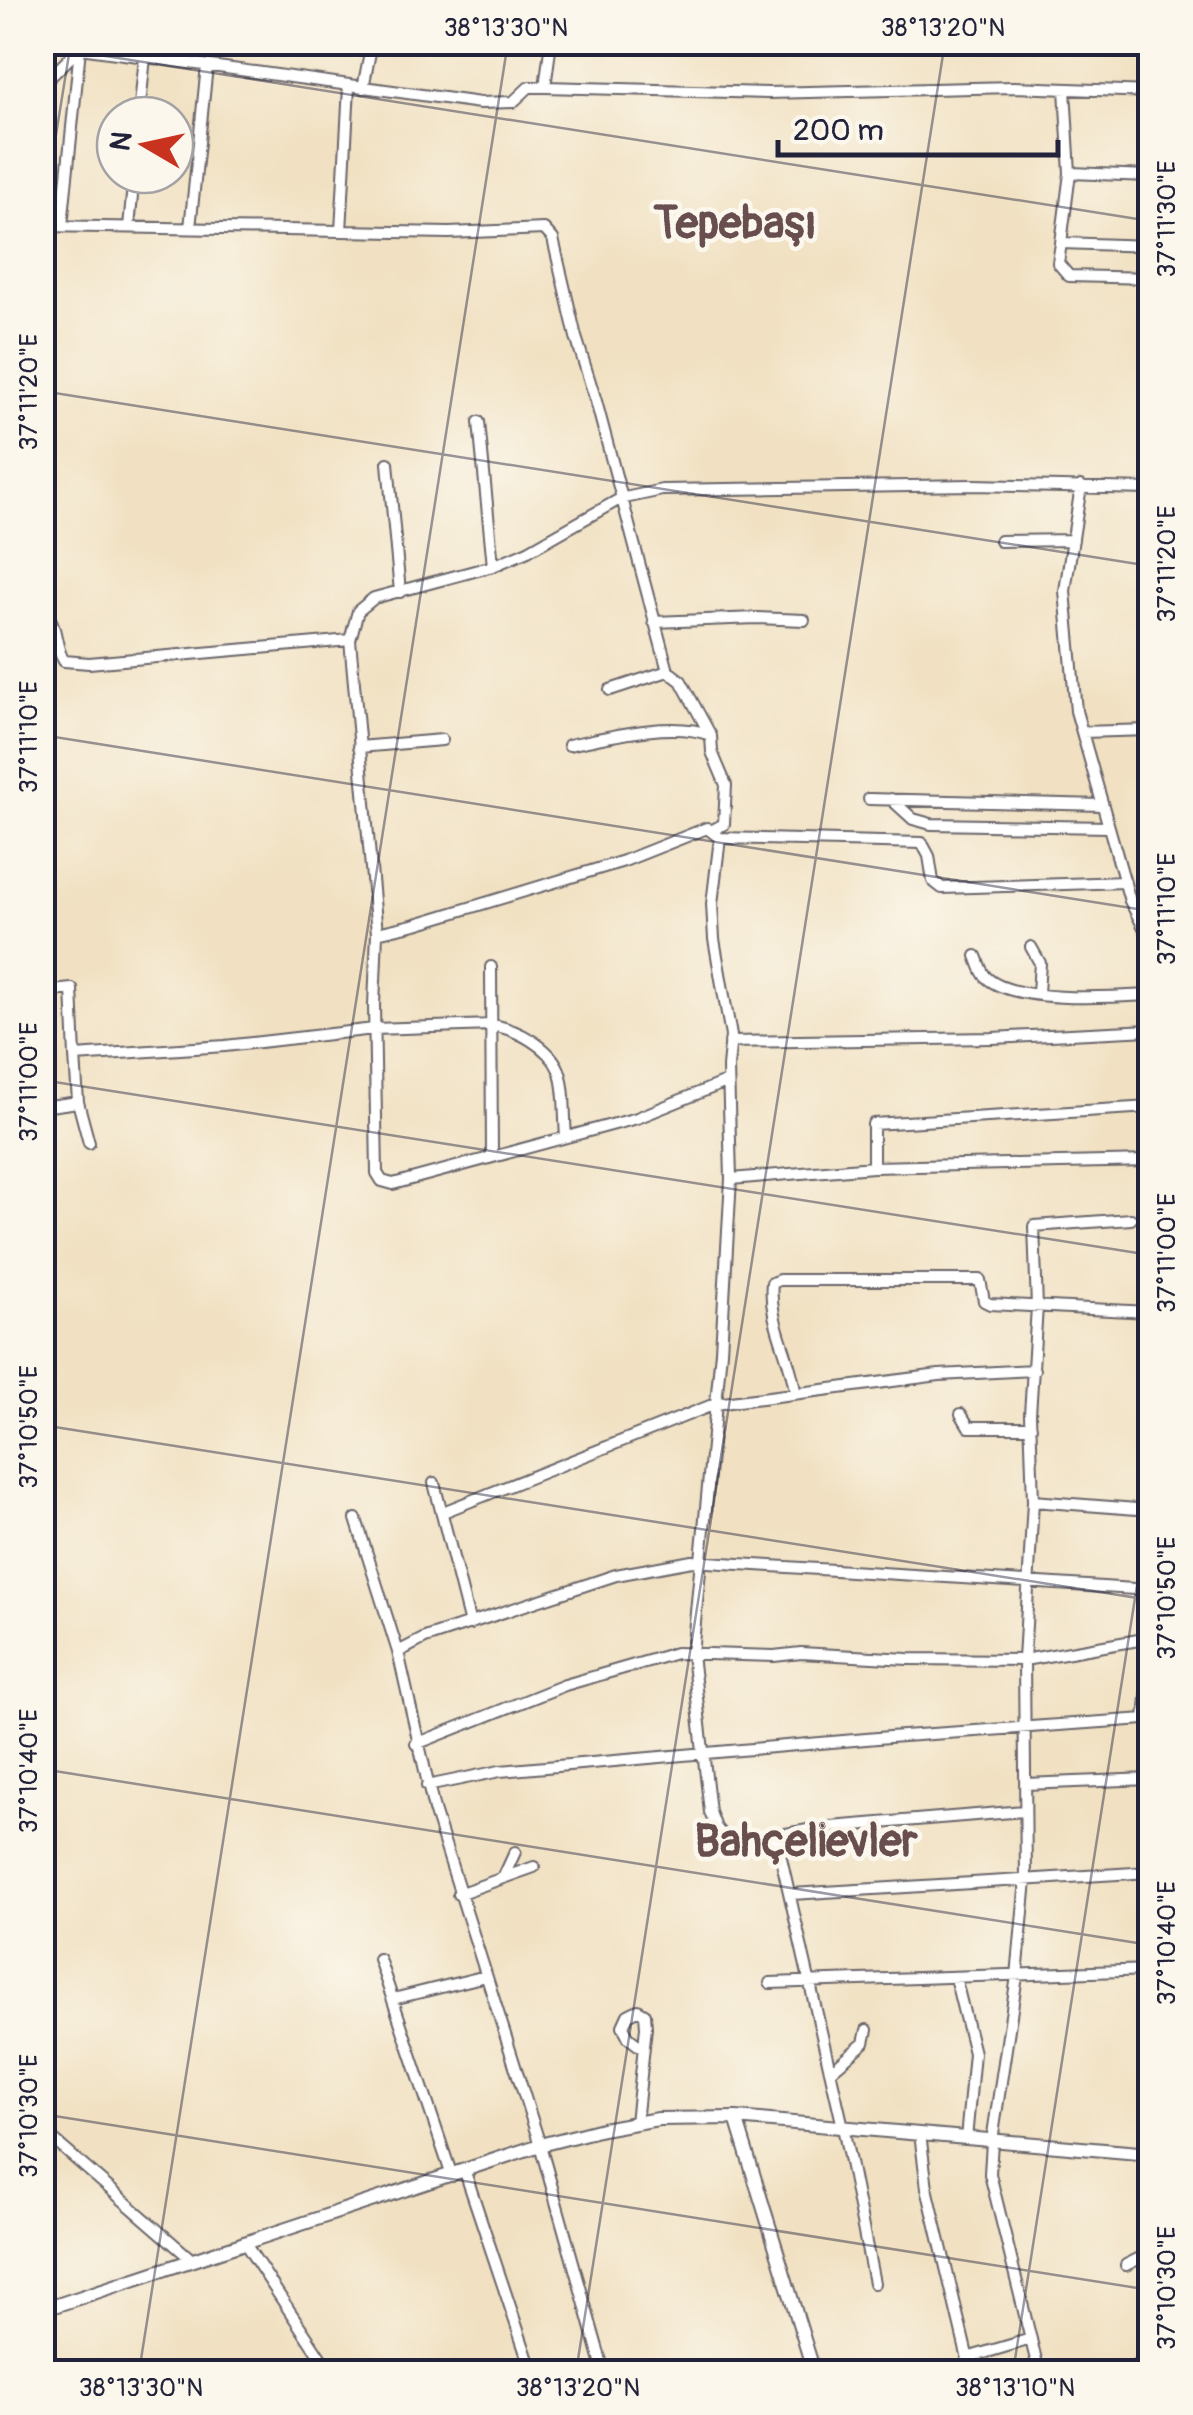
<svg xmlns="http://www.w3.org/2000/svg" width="1193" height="2415" font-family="Pangolin,sans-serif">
<rect width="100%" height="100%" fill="#fbf7ec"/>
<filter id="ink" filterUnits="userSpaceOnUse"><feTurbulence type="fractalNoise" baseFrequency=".01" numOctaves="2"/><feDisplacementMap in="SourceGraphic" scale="20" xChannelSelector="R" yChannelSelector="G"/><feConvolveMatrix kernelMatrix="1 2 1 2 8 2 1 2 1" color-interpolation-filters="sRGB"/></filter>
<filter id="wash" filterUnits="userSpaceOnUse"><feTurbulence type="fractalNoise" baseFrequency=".0048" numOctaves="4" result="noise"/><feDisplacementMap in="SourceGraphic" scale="40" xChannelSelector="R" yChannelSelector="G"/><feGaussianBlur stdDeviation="2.25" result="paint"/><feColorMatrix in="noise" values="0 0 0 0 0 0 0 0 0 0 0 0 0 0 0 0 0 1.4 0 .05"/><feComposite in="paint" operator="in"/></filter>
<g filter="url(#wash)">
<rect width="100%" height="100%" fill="#f1e1c2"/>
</g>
<g filter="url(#ink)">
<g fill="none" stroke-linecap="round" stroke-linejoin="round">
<!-- minor casing -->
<g stroke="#6a656a" stroke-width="14">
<path id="minor" d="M 42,85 L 80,48 L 480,103 L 513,102 L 529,87 L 545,87 L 768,93 L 1014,87 L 1150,92
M 545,87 L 551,42
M 363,88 L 372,42
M 1065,89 L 1070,173 L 1061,243 L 1150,246
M 139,115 L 145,57
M 1070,173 L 1150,176
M 42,226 L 341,231 L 349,87
M 62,226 L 80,48
M 129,227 L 134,175
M 190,228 L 207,66
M 341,231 L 449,233 L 544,229 L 553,239 L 576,337 L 596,401 L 668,671 L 681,681 L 711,736 L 712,752 L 726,785 L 724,824 L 713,830
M 1061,243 L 1058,263 L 1069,276 L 1150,278
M 479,422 L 493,566
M 388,463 L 400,592
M 1081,486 L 1065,591 L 1076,711 L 1130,901 L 1150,939
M 1000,541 L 1073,540
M 42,610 C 59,622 53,645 64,661 L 89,663 L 350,640
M 654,622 L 757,618 L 804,620
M 610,690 L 668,671
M 1082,732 L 1150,730
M 569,745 C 607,737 674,720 710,735
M 359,747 L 442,740
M 869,799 L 1102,805
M 891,799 L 913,819 L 931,824 L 1109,827
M 720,838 L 922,843 L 929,856 L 933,881 L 942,888 L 1125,882
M 1135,909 L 1150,905
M 377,933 L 416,924 L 624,861 L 707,828 L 720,838 L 712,904 L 714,939 L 731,1036 L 728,1067 L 731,1179 L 721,1351 L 692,1654 L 710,1812 L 716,1828 L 727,1841 L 740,1842 L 819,1828 L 1024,1811
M 1031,947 L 1040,963 L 1038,993
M 976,956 C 979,963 981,972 986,977 C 1013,1004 1114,997 1150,995
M 491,967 L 492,1157
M 42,992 L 72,989 L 75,1056 L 225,1046 L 374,1029 L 492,1025 C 516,1029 549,1046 559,1070 C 566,1088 564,1117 566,1136
M 730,1042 L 992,1038 L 1150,1030
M 75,1056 L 78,1102 L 89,1143
M 728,1081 L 637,1118 L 393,1184 L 382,1181 L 377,1173 L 374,1005 L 377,933 L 350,640 L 358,611 L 374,598 L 493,566 L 528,551 L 620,499 L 662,490 L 973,485 L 1150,489
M 42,1107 L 78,1102
M 873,1167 L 873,1124 L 1150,1107
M 731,1179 L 873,1167 L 1150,1161
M 795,1391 C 790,1354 768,1321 772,1283 L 779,1280 L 980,1280 L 984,1301 L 990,1304 L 1150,1312
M 961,1414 L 969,1427 L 1031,1427
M 434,1483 L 470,1624
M 1033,1501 L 1150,1510
M 443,1512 L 715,1404 L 939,1375 L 1034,1370
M 356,1519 L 398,1652
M 416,1744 L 565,1685 L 676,1653 L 774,1656 L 801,1653 L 908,1659 L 1024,1660 L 1150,1638
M 1146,1780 L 1150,1842
M 1025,1784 L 1150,1779
M 427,1786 L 500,1771 L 889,1737 L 1145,1719 L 1150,1666
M 776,1836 L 843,2127 L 874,2283
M 504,1876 L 515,1852
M 458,1894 L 534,1867
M 792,1894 L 1150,1872
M 379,1959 L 452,2176
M 955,1977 L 974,2053 L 966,2139
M 770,1983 L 1150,1970
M 393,1999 L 486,1976
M 831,2071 L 864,2043 L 867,2030
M 636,2123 L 646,2027 L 645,2014 L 638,2010 L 628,2015 L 623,2026 L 629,2038 L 642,2048
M 42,2130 L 191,2259
M 920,2134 L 927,2188 L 971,2372
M 1150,2134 L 1150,2141
M 465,2172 L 532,2372
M 244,2242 L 330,2372
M 1126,2265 L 1150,2253
M 967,2358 L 1031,2339
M 308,2372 L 324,2364
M 604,2372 L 540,2145 L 434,1810 L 398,1652 L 425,1638 L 616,1575 L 692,1561 L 1150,1590
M 1039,2372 L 990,2174 L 992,2141 L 1017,1976 L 1026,1880 L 1024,1660 L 1033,1501 L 1030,1414 L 1037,1307 L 1034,1226 L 1131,1219"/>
</g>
<!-- tertiary casing -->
<g stroke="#6a656a" stroke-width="16">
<path id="tertiary" d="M 736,2118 L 814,2372
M 42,2310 L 540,2145 L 602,2129 L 658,2119 L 736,2118 L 1150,2154
M 1125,2372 L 1150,2361"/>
</g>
<!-- minor -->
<use href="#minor" stroke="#fff" stroke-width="10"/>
<!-- tertiary -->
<use href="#tertiary" stroke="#fff" stroke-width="12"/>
</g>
</g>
<!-- ticks -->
<path fill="none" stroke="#22223b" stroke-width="2.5" stroke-opacity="0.45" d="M 42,46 L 1150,221M 42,221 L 71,42M 42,391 L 1150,566M 42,735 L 1150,911M 42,1080 L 1150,1255M 42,1425 L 1150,1600M 42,1769 L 1150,1945M 42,2114 L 1150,2290M 139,2372 L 508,42M 576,2372 L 945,42M 1013,2372 L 1150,1503"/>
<g text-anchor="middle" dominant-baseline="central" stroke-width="9" stroke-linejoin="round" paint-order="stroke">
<!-- district labels -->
<g font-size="45" font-weight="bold" fill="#684e4f" stroke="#fbf7ec">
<text x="735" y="224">Tepebaşı</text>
<text x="806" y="1842">Bahçelievler</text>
</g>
</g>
<!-- margin -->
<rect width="1193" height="2415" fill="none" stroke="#fbf7ec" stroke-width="110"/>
<!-- north arrow -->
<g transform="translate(145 145) rotate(279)"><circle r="48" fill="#fbf7ec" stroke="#a4a2a5" stroke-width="2.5"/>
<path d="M0-8L18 38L0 25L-18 38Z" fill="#c8321e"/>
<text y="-15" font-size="28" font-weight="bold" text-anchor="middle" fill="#22223b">N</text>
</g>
<!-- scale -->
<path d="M778 140v15h280v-15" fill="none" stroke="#22223b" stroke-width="5"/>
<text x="793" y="140" font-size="30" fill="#22223b" stroke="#fbf7ec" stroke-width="8" paint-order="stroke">200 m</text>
<rect x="55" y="55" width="1083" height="2305" fill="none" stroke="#22223b" stroke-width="4"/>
<g font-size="25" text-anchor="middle" fill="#22223b">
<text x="506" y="36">38°13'30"N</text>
<text x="943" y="36">38°13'20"N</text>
<text transform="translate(1166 219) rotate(-90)" y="9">37°11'30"E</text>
<text transform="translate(28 392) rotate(-90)" y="9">37°11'20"E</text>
<text transform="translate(1166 564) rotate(-90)" y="9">37°11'20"E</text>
<text transform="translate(28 737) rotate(-90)" y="9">37°11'10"E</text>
<text transform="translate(1166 909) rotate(-90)" y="9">37°11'10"E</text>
<text transform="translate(28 1082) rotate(-90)" y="9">37°11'00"E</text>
<text transform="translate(1166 1253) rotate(-90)" y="9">37°11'00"E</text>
<text transform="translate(28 1427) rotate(-90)" y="9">37°10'50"E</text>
<text transform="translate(1166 1598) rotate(-90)" y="9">37°10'50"E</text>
<text transform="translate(28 1771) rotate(-90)" y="9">37°10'40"E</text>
<text transform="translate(1166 1943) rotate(-90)" y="9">37°10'40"E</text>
<text transform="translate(28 2116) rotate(-90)" y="9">37°10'30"E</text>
<text transform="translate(1166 2288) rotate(-90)" y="9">37°10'30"E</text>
<text x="141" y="2396">38°13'30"N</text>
<text x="578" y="2396">38°13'20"N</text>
<text x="1015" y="2396">38°13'10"N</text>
</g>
</svg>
